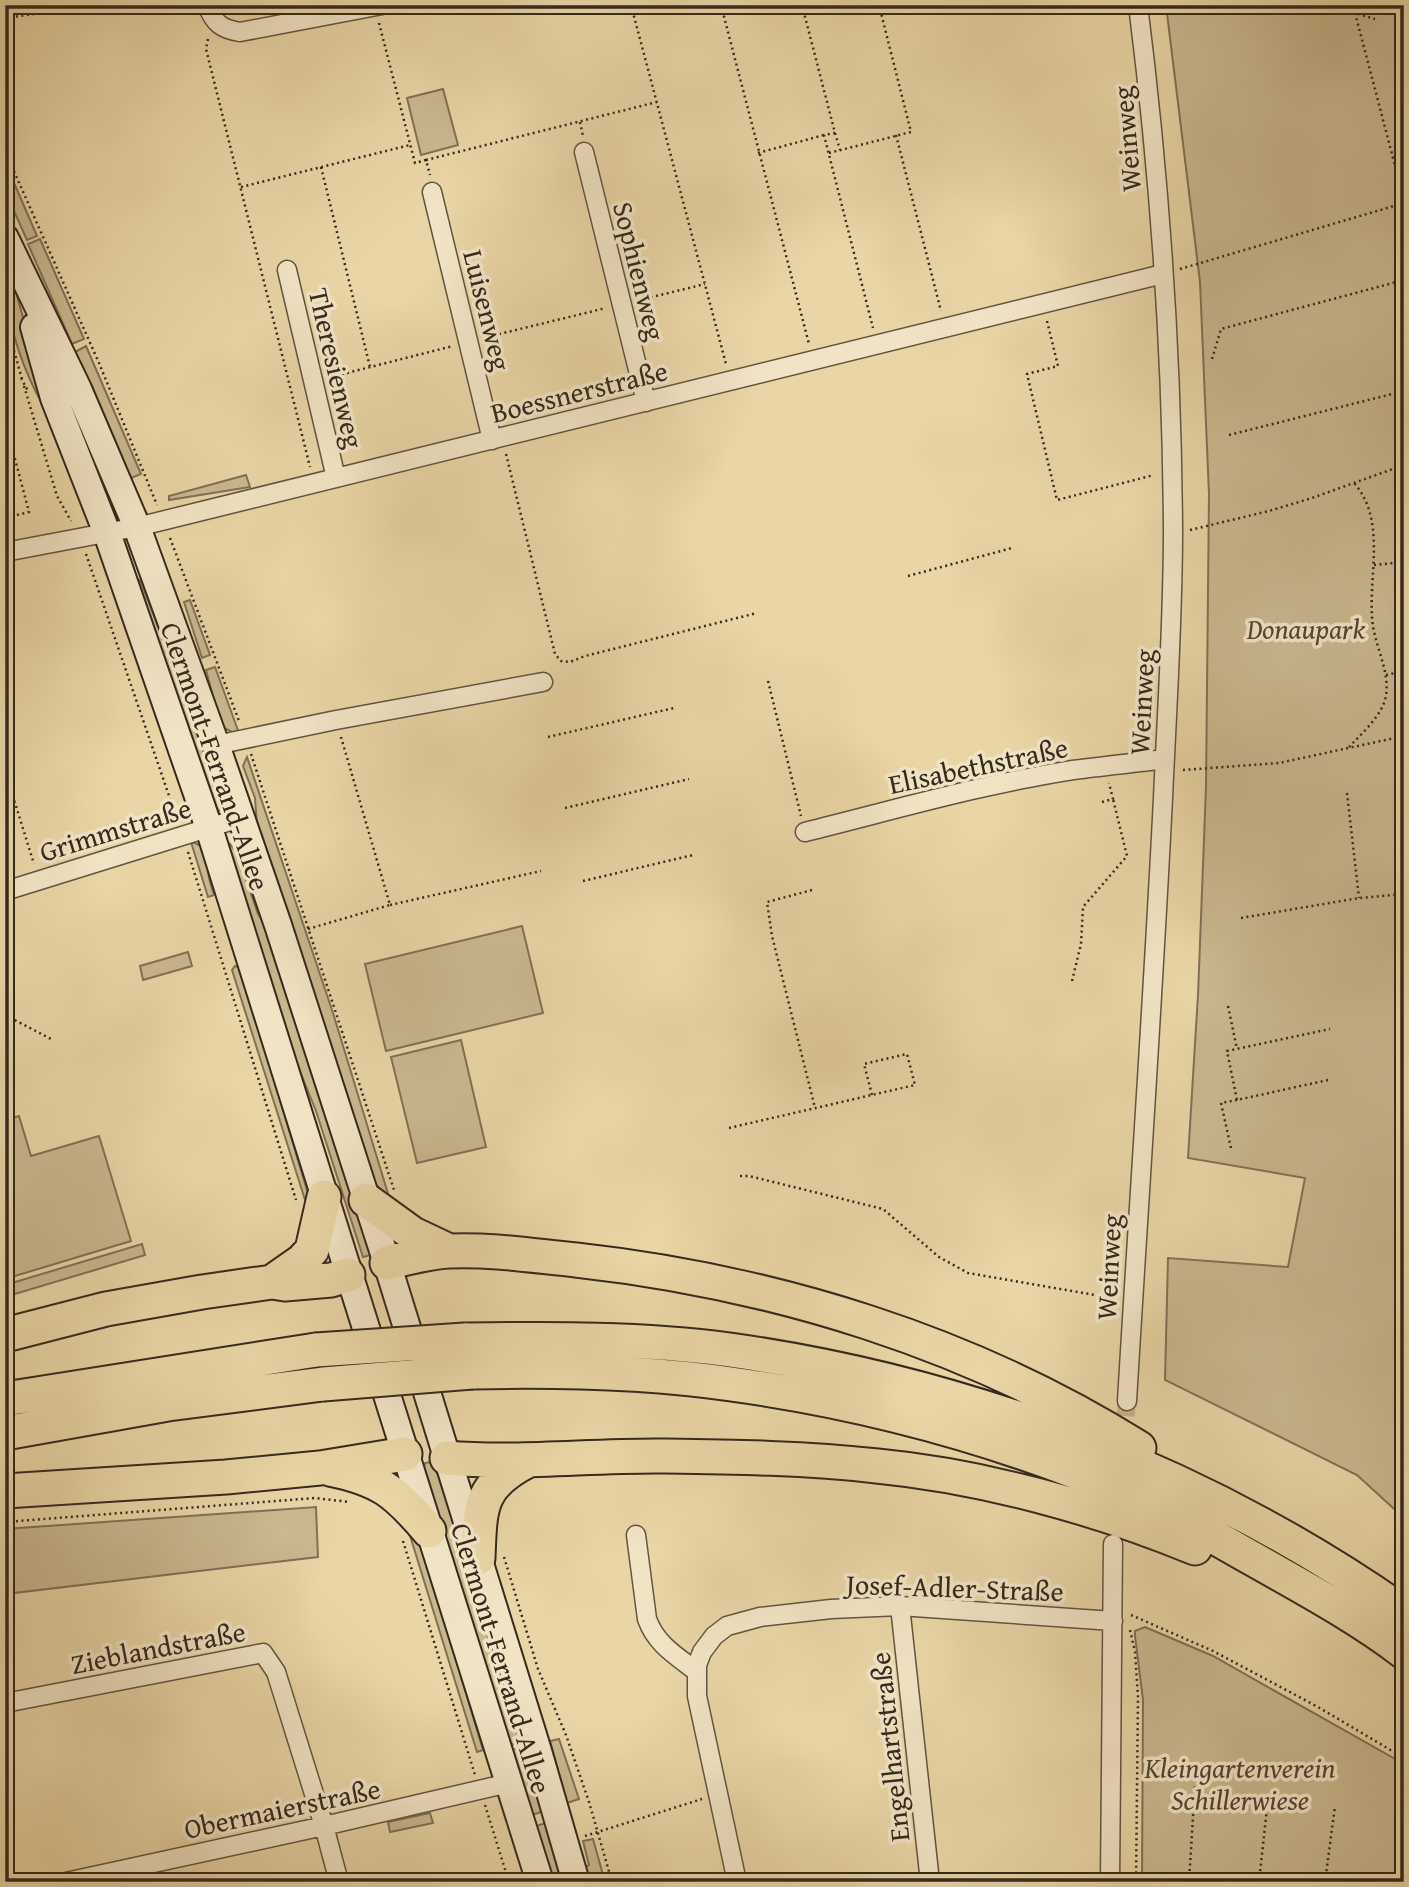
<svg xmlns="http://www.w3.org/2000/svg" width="1409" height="1887" font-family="'Gentium Book Plus',serif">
<rect width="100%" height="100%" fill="#e9d5a6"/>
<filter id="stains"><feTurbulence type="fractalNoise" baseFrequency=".00286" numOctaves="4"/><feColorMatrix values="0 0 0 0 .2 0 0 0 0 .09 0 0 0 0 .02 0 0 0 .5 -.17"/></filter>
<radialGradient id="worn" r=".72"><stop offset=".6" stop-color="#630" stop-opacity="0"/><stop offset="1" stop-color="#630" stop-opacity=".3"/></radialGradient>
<!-- green -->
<path fill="#cab88f" stroke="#7f7156" stroke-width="2" d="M 1166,5 L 1404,5 L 1404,1518 L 1357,1475 L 1165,1380 L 1168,1258 L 1288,1267 L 1305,1178 L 1188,1158 L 1198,995 L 1206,787 L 1209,494 L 1200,282 Z
M 443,89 L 458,145 L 421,155 L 407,98 Z
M 5,162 L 37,236 L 27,240 L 5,191 Z
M 40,239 L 84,339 L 72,344 L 28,244 Z
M 5,264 L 14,285 L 51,418 C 28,383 14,343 6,302 C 4,290 5,276 5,264 Z
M 86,346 L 141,474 L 131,478 L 75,352 Z
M 246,475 L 250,487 L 169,500 L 169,496 Z
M 140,580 L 223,795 L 222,805 L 218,813 L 136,581 Z
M 190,600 L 210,655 L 202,658 L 184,602 Z
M 215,667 L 240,736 L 224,728 L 220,722 L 206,670 Z
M 247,757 L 333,1013 L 393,1210 L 374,1181 L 257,826 L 255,798 L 243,766 Z
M 191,842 C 210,846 205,861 209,877 C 210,883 212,889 214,895 L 208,897 Z
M 230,844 L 237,853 L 258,914 L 274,938 L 375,1254 L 363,1257 L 316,1111 L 289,1044 L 227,845 Z
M 522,926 L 543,1013 L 386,1051 L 365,964 Z
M 188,952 L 192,966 L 143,980 L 140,966 Z
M 235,966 L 241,968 L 313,1211 L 313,1225 L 232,970 Z
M 461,1040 L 486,1147 L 417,1163 L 391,1057 Z
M 19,1116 L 31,1156 L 99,1136 L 131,1241 L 5,1279 L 5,1120 Z
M 142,1244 L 145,1255 L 5,1297 L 5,1285 Z
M 430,1462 L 434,1464 L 528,1741 L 510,1745 L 424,1467 L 425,1463 Z
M 316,1507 L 318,1557 L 5,1594 L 5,1529 Z
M 414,1523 L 454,1643 L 460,1673 L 483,1750 L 477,1752 L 408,1529 Z
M 1145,1627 L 1213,1656 L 1404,1764 L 1404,1882 L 1142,1882 L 1143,1700 L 1135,1636 L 1135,1631 Z
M 559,1739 L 579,1799 L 567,1803 L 550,1741 Z
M 530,1746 L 550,1809 L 532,1815 L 512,1750 Z
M 430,1813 L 433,1823 L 390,1832 L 388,1822 Z
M 553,1821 L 570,1882 L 553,1882 L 536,1826 Z
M 593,1839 L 605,1882 L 589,1882 L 585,1867 L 589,1865 L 583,1841 Z"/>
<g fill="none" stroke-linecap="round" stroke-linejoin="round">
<!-- street-tunnel -->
<path stroke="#c5b38b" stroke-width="18" stroke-dasharray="18 9" stroke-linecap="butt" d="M 1123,1443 L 1127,1401"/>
<!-- street casing -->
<g stroke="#61553f" stroke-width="21">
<path id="street" d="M 207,5 C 214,23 221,29 240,32 L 382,5
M 584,152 L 646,402
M 432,192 L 492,440
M 287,270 L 336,478
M 5,552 L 137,527 L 1163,274
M 216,745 L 336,720 L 543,682
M 805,832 C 894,810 983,784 1073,770 C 1104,766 1134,763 1165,759
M 5,891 L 240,818
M 1127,1401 C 1139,1200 1153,999 1163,798 C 1167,709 1173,620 1173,531 C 1172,355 1160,179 1138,5
M 636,1535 L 647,1619 C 656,1644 675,1655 696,1671
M 900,1606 L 930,1882
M 5,1703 L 263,1653 L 276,1672 L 324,1826 L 339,1882
M 66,1882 L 324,1826 L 509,1783
M 737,1882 L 697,1696 L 697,1665 L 702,1652 L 714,1636 L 727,1626 L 760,1617 L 831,1609 L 900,1606 L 1113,1621
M 1110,1882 L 1113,1544"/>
</g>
<!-- secondary casing -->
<g stroke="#342a1d" stroke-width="30">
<path id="secondary" d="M 5,238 L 78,389 L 137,527 L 216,745 L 278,925 L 387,1263 L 538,1751 L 576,1882
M 34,327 L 54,398 L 107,533 L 209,828 L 540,1882"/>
</g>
<!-- highway casing -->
<g stroke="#342a1d" stroke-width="37">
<path id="highway" d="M 366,1200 L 413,1234 L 449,1251
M 387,1263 C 407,1258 428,1252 449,1251 C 490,1249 535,1256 576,1260 C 774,1282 970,1342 1139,1448
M 272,1282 L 302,1261 L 312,1250 L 324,1197
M 5,1335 L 106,1309 L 202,1292 L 272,1282 L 285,1284 L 331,1280 L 348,1275
M 465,1340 C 553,1339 642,1338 730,1350 C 970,1384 1205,1473 1404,1613
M 472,1372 C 558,1370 646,1372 731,1384 C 870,1403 1010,1442 1138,1497 C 1179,1515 1217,1539 1255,1560 C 1306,1589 1358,1617 1404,1652
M 5,1399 L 316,1350
M 5,1433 L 168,1404 L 323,1384
M 447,1458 C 519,1464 592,1455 665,1456 C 735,1457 806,1458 877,1466 C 982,1476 1098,1508 1195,1548
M 330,1469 C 380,1479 396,1492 429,1531
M 5,1491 L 226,1477 L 320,1468 L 405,1454
M 478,1558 C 480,1506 479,1485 529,1460"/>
</g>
<!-- path -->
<path stroke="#342a1d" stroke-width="2.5" stroke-dasharray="2 3.5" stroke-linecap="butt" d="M 631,5 L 726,364
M 721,5 L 809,344
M 802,5 L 835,133 L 824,135 L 873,328
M 1353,5 L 1355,13 L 1375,19
M 1355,13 L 1398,177
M 5,18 L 100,5
M 379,23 L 415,163 L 426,160 L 430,175
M 208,39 L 206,49 L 310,467
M 580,122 L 583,136
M 835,133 L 840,150
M 896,135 L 941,311
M 5,151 L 99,363 L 157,505
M 758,153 L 824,135
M 829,153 L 911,132 L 879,5
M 426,160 L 657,102
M 321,167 L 370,367
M 241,187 L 410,145
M 1180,269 L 1404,203
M 640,300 L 705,284
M 5,319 L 22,379
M 1047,321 L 1058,366 L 1027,374 L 1057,500 L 1154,475
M 483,338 L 606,308
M 1212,359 L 1221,329 L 1404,280
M 331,377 L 453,346
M 21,378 L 28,391
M 24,386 L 57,496 L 71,521
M 5,421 L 29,512 L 5,518
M 1229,435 L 1404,391
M 506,454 L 555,654 L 561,661 L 570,662 L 585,656 L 757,613
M 1190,530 L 1269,511 L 1312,498 L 1404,465
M 170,538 L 239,721
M 86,554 L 177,819
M 1374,565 L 1404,562
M 908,576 L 1012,548
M 1386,675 L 1404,671
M 768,681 L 801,816
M 548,737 L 674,708
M 5,742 L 11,761 L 9,778 L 11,790 L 34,864
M 1349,747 C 1363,732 1382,716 1386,696 C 1390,669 1373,643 1372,617 C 1369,573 1386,519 1354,483
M 251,754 L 394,1190
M 1183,770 L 1279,763 L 1404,736
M 1347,793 L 1359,898
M 1102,802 L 1113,799 L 1109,783
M 565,808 L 689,779
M 188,852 L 296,1200
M 583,881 L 693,855
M 812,890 L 767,902 L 772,936 L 815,1108
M 390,905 L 541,871
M 1241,918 L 1359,898 L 1404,894
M 308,929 L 390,905 L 341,737
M 1072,981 L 1081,944 L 1083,907 L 1127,856 L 1113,799
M 1228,1006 L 1237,1049
M 5,1015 L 53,1040
M 1328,1080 L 1237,1100 L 1227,1051 L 1330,1029
M 729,1128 L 915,1085 L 907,1054 L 864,1064 L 872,1095
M 1231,1148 L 1221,1103 L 1237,1100
M 740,1176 L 749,1176 L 883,1209 L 939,1257 L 968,1273 L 1118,1299
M 5,1522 L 315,1498 L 350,1502
M 403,1541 L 475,1775
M 504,1557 L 538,1669 L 566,1735 L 589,1802 L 612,1882
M 1131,1615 L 1213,1651 L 1318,1707 L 1404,1758
M 1130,1630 L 1135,1652 L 1138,1697 L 1136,1882
M 485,1805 L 509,1882
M 585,1836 L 702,1799
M 1189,1882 L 1195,1785
M 1259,1882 L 1268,1799
M 1325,1882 L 1335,1806
M 1400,1882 L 1404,1860"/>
<!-- street -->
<use href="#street" stroke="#f1e4c5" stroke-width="18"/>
<!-- secondary -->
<use href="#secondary" stroke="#f1e4c5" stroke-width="26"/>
<!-- highway -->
<use href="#highway" stroke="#e9d5a6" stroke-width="33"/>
<!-- highway-bridge casing -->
<g stroke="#342a1d" stroke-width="37" stroke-linecap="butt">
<path id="highway-bridge" d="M 316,1350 L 465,1340
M 323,1384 L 472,1372"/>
</g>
<!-- highway-bridge -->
<use href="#highway-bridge" stroke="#e9d5a6" stroke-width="33"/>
</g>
<g text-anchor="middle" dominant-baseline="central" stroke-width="7" stroke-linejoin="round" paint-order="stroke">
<!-- street labels -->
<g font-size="28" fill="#342a1d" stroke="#f1e4c5">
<text transform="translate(1126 139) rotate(-95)">Weinweg</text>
<text transform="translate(640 271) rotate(76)">Sophienweg</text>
<text transform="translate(488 310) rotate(76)">Luisenweg</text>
<text transform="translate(337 368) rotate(77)">Theresienweg</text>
<text transform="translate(579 391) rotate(-14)">Boessnerstraße</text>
<text transform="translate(1141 702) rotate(-87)">Weinweg</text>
<text transform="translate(216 756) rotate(71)">Clermont-Ferrand-Allee</text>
<text transform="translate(978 765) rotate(-12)">Elisabethstraße</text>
<text transform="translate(115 829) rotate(-17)">Grimmstraße</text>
<text transform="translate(1108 1267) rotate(-87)">Weinweg</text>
<text transform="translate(955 1587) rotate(2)">Josef-Adler-Straße</text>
<text transform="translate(158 1647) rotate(-11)">Zieblandstraße</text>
<text transform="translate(502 1658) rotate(73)">Clermont-Ferrand-Allee</text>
<text transform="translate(889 1747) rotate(-96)">Engelhartstraße</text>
<text transform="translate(282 1808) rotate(-12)">Obermaierstraße</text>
</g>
<!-- park labels -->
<g font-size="28" font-style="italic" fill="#524634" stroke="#f1e4c5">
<text x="1306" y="628">Donaupark</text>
<text x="1240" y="1767">Kleingartenverein<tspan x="1240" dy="32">Schillerwiese</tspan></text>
</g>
</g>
<!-- margin -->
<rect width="1409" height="1887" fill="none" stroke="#e9d5a6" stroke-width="28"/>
<rect x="7" y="7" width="1395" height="1873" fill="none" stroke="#342a1d" stroke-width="3.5"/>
<rect x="14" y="14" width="1381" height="1859" fill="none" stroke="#342a1d" stroke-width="2"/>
<rect width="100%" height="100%" filter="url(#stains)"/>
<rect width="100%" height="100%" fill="url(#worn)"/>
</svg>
